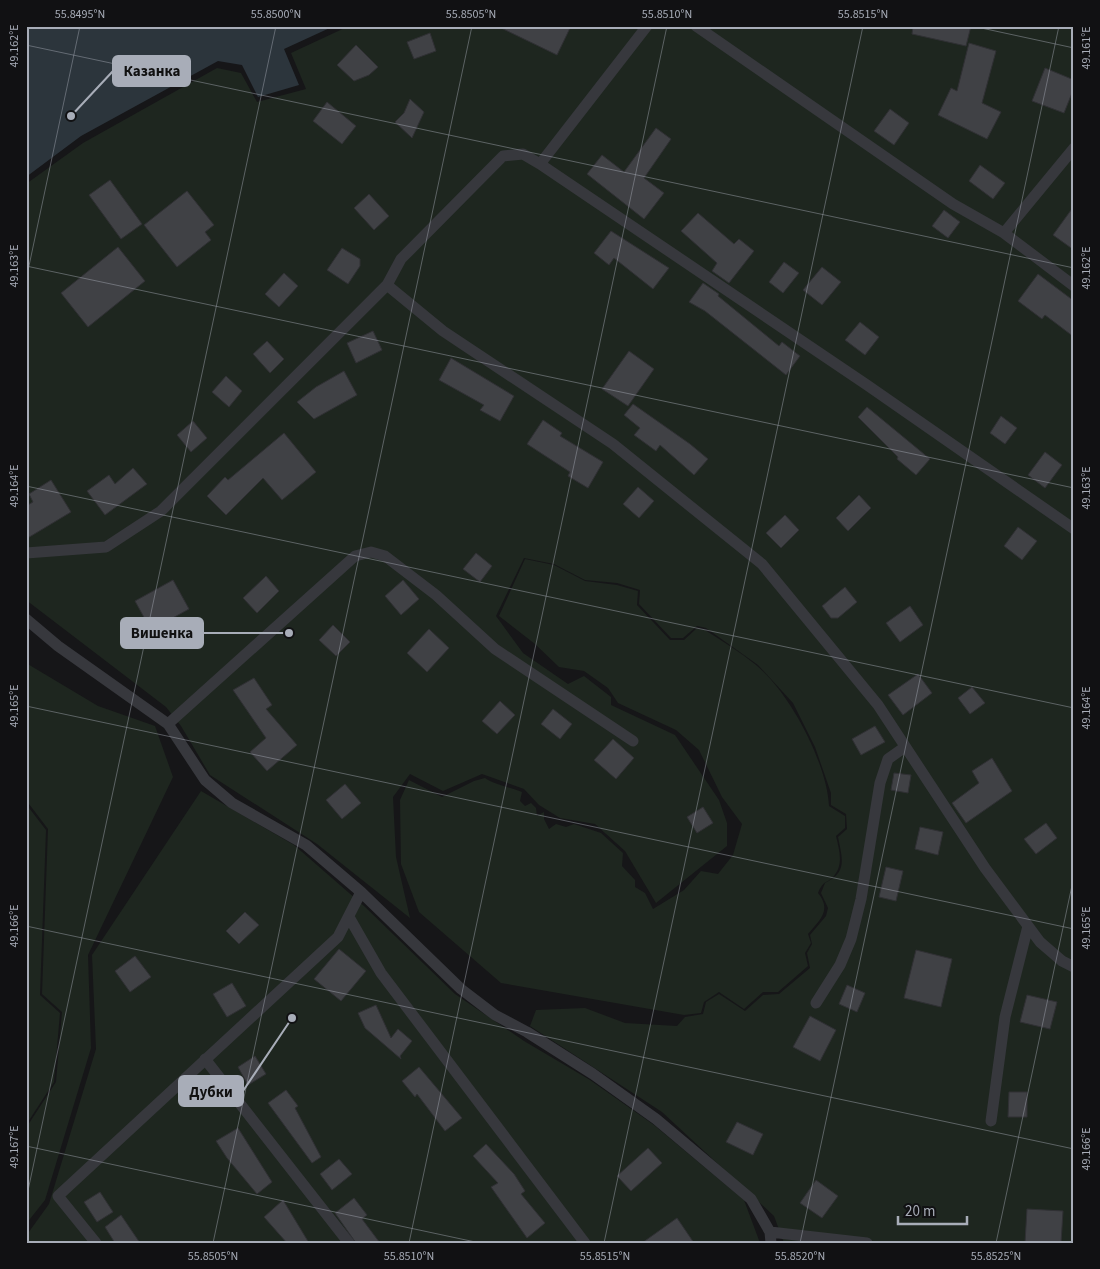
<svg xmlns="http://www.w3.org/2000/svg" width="1100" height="1269" font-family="'Source Sans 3',sans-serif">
<rect width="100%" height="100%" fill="#161618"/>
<!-- green -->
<path fill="#1e261f" d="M 349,26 L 1074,26 L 1074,1243 L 784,1243 L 774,1216 L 662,1112 L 530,1026 L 536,1010 L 585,1008 L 625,1023 L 677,1026 L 685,1017 L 703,1014 L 706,1002 L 719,994 L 745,1011 L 763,995 L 779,994 L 810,968 L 807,953 L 812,944 L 810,935 L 826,916 L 828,908 L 821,893 L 825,883 C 848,872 842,858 838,837 L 847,829 L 846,814 L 831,805 L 831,793 L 815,747 L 793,703 L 758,665 L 706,628 L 697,626 L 683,638 L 671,638 L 639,604 L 640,590 L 617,583 L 585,580 L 554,564 L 524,558 L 496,616 L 523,653 L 568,684 L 584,676 L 611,697 L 611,705 L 675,735 L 719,800 L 727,823 L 727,846 L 656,903 L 625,851 L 595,824 L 560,818 L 539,805 L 524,789 L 482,774 L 443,791 L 410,774 L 393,797 L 396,857 L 410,918 L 317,844 L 210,775 L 181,726 L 166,707 L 26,600 L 26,184 L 83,143 L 217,68 L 241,73 L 257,102 L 306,89 L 291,53 Z
M 525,559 L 554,565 L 585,581 L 617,585 L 638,591 L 637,605 L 670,640 L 684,640 L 697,628 L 705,630 C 722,641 740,652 756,665 C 790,693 827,763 829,806 L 845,816 L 845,828 L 836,836 C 839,849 844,864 834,876 C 827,884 824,879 818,893 C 832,910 820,920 808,934 L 811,943 L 805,953 L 808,966 L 778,992 L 763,992 L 744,1009 L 719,992 L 704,1002 L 701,1013 L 684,1015 L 501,983 L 419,912 L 401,864 L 400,800 L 409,780 L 442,797 L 474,781 L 485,778 C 495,785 510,787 522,792 L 520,801 L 525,806 L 531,803 L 536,808 L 537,816 L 544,812 L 544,819 L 549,829 L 556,824 L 566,827 L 574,824 L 601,833 L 623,853 L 622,866 L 635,880 L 635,887 L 645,893 L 653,909 L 684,890 L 701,871 L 718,874 L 733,855 L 742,824 L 722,797 L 699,750 L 676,730 L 618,703 L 608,688 L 584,671 L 559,667 L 535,644 L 499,616 Z
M 26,663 L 98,706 L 155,726 L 173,777 L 88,955 L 91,1048 L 45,1200 L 26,1224 L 26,1128 L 56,1082 L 62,1012 L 42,994 L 48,829 L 26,800 Z
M 201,791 L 294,845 L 364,906 L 455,994 L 524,1041 L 590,1080 L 654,1125 L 744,1200 L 760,1243 L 26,1243 L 26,1236 L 49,1204 L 96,1049 L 92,955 Z
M 26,804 L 46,830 L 40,995 L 60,1013 L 54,1082 L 26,1125 Z"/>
<!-- water -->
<path fill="#2c353c" d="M 26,26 L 334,26 L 284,49 L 299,85 L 258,97 L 242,65 L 218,61 L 81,136 L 26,177 Z"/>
<!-- building -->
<path fill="#404145" stroke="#303034" d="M 497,26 L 571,26 L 557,55 Z
M 913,26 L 971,26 L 966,46 L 912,34 Z
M 430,33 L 436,51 L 414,59 L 407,42 Z
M 969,43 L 996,51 L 982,103 L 1001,112 L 987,139 L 938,115 L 951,88 L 957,91 Z
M 356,45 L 378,67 L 369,75 L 354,81 L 337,65 Z
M 1045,68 L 1074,80 L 1074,88 L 1064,113 L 1032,101 Z
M 410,99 L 424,112 L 412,138 L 395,122 L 404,113 Z
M 327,102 L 356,126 L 342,144 L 313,121 Z
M 890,109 L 909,123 L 894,145 L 874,131 Z
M 656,128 L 671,139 L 644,178 L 664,193 L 644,219 L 587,174 L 602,155 L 624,172 Z
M 980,165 L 1005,183 L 993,199 L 969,181 Z
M 110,180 L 142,224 L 121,239 L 89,195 Z
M 187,191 L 214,225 L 205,232 L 211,240 L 177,267 L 144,225 Z
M 369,194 L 389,216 L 374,230 L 354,208 Z
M 1074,206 L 1074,250 L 1053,235 Z
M 944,210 L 960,222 L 948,238 L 932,226 Z
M 698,213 L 734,244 L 739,239 L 754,251 L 729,283 L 712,271 L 717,263 L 681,231 Z
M 611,231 L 669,268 L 653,289 L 614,258 L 609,265 L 594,253 Z
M 118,247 L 145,281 L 88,327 L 61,293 Z
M 342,248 L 360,259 L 360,266 L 348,284 L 327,270 Z
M 784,262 L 799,273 L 783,293 L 769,282 Z
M 822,267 L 841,282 L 822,305 L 803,290 Z
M 284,273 L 298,286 L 279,307 L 265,294 Z
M 1038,274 L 1074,301 L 1074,337 L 1045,315 L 1042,319 L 1018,301 Z
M 703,283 L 719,294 L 718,296 L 779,346 L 782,342 L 800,356 L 786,375 L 705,311 L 689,302 Z
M 860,322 L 879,337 L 865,355 L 845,340 Z
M 373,331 L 382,350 L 356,363 L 347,343 Z
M 267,341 L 284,359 L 270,373 L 253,354 Z
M 629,351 L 654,369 L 628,406 L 602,389 Z
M 451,358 L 514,396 L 500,421 L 480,410 L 484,405 L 439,380 Z
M 344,371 L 357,395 L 314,419 L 297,402 L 316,387 Z
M 226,376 L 242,391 L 229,407 L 212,392 Z
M 633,404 L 690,444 L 708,459 L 694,475 L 660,445 L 656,451 L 634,435 L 640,428 L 624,415 Z
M 867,407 L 930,459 L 916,475 L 897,459 L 898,457 L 858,417 Z
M 1001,416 L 1017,428 L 1005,444 L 990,433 Z
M 543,420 L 562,433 L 560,436 L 603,462 L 588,488 L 568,476 L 570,472 L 527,444 Z
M 193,421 L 207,438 L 191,452 L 177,435 Z
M 284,433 L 316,472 L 282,500 L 263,478 L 226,515 L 207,496 L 225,477 L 228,480 Z
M 1045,452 L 1062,465 L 1045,488 L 1028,475 Z
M 133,468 L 147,484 L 105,515 L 87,491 L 109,475 L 115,484 Z
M 51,480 L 71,512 L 26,539 L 26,506 L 33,502 L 29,494 Z
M 638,487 L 654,501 L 639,518 L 623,504 Z
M 859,495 L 871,508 L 848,531 L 836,518 Z
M 785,515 L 799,530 L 781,548 L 766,533 Z
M 1018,527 L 1037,541 L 1022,560 L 1004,546 Z
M 476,553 L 492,566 L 480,582 L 463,569 Z
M 266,576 L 279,591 L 257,613 L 243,598 Z
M 173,580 L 189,609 L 151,630 L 135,601 Z
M 403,580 L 419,599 L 401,615 L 385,596 Z
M 845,587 L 857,602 L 838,618 L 831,618 L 822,606 Z
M 910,606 L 923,625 L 900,642 L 886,623 Z
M 333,625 L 350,642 L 336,656 L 319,640 Z
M 429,629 L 449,648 L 427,672 L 407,653 Z
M 918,674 L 932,693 L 903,715 L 888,695 Z
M 254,678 L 272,705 L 266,709 L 297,745 L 267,771 L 250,752 L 266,738 L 233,690 Z
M 972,687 L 985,703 L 970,714 L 958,698 Z
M 500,701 L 515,715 L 497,734 L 482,721 Z
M 553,709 L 572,724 L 560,739 L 541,724 Z
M 875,726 L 885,742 L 861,755 L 852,739 Z
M 613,739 L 634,758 L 616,779 L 594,760 Z
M 992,758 L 1012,791 L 966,823 L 952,803 L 979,783 L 972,771 Z
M 894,773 L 911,775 L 908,793 L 891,790 Z
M 345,784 L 361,803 L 342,819 L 326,800 Z
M 703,807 L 713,823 L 697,833 L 687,817 Z
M 1046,823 L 1057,838 L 1036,854 L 1024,839 Z
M 920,827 L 943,832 L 938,855 L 915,849 Z
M 886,867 L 903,871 L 896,901 L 879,897 Z
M 245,912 L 259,925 L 239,944 L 226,931 Z
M 339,949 L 366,971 L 341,1001 L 314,979 Z
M 916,950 L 952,959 L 941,1007 L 904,998 Z
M 135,956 L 151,977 L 130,992 L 115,971 Z
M 232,983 L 246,1006 L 227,1017 L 213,994 Z
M 847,985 L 865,993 L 857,1012 L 839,1004 Z
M 1027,995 L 1057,1002 L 1050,1029 L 1020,1022 Z
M 376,1005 L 391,1038 L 398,1029 L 412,1041 L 400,1056 L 401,1059 L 365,1028 L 358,1013 Z
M 810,1016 L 836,1030 L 820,1061 L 793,1047 Z
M 255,1056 L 266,1074 L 248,1085 L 238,1067 Z
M 419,1067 L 462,1118 L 445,1131 L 417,1094 L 415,1097 L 402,1081 Z
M 286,1090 L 298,1106 L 295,1108 L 321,1157 L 312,1163 L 268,1103 Z
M 1009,1092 L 1027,1092 L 1027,1117 L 1008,1117 Z
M 737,1122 L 763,1134 L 753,1155 L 726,1142 Z
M 238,1128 L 272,1182 L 257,1194 L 227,1158 L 216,1141 Z
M 486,1144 L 514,1174 L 525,1191 L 521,1194 L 545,1223 L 527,1238 L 491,1187 L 498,1183 L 473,1156 Z
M 648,1148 L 662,1163 L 631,1191 L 617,1176 Z
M 339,1159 L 352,1174 L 332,1190 L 320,1174 Z
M 816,1180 L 838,1196 L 822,1218 L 800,1203 Z
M 100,1192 L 113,1212 L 97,1222 L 84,1202 Z
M 354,1198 L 367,1215 L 362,1219 L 380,1243 L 356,1243 L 335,1213 Z
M 283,1200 L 309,1243 L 287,1243 L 264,1217 Z
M 1027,1209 L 1063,1211 L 1061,1243 L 1025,1243 Z
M 121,1215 L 140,1243 L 115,1243 L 105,1227 Z
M 677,1218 L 694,1243 L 642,1243 Z"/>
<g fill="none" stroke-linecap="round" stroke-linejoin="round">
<!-- lane -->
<path stroke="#37383d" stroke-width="11" d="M 696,26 L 953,204 L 1004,233 L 1074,286
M 540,164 L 867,385 L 1074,529
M 1004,233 L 1074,148
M 387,285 L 443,331 L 613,444 L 762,564 L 878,705 L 985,868 L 1040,942 L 1062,961 L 1074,967
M 26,553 L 106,547 L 161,511 L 387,285 L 401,259 L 503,156 L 523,154 L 540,164 L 647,26
M 26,619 L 58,646 L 168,724 L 205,780 L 232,803 L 306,845 L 361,892 L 461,989 L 495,1015 L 527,1032 L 593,1074 L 656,1119 L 751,1199 L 770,1232 L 771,1243
M 168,724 L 355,556 L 371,552 L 385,556 L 436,595 L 495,649 L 633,741
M 349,917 L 381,973 L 585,1243
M 816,1003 L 840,965 L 851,939 L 861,899 L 880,783 L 888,759 L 905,747
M 205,1059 L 349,1243
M 991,1121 L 1005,1017 L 1028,926
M 770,1232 L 867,1243
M 96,1243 L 58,1196 L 338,937 L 361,892"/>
</g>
<!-- ticks -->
<path fill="none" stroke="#a8adb8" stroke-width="1" stroke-opacity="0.45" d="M 972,26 L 1074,48M 26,45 L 1074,268M 26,266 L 1074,488M 26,280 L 80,26M 26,486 L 1074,708M 26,706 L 1074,929M 26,926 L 1074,1149M 26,1146 L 480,1243M 26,1200 L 276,26M 213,1243 L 472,26M 409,1243 L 667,26M 604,1243 L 863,26M 800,1243 L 1059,26M 996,1243 L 1074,876"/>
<!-- callouts -->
<path fill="none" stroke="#a8adb8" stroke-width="2" d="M71 116L113 71M289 633L203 633M292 1018L243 1091"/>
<g fill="#a8adb8" stroke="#111113" stroke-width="2">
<circle cx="71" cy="116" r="5"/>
<circle cx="289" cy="633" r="5"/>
<circle cx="292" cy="1018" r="5"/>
</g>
<g fill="#a8adb8" stroke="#a8adb8" stroke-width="2">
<rect x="113" y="56" width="77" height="30" rx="5"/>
<rect x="121" y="618" width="82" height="30" rx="5"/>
<rect x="179" y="1076" width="64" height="30" rx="5"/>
</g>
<g font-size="15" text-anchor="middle" font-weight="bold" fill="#111">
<text x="152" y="76">Казанка</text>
<text x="162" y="638">Вишенка</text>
<text x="211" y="1097">Дубки</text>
</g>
<!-- border -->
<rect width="1100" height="1269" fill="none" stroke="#111113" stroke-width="55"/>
<!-- scale -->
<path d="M898 1216v8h69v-8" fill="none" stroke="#a8adb8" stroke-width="2.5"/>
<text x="905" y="1216" font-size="15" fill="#a8adb8" stroke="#111113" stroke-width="4" paint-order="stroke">20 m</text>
<rect x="28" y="28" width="1044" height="1214" fill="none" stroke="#a8adb8" stroke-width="2"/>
<g font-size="12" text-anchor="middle" fill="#a8adb8">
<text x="80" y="18">55.8495°N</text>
<text x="276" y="18">55.8500°N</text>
<text x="471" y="18">55.8505°N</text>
<text x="667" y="18">55.8510°N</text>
<text x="863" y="18">55.8515°N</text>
<text transform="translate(14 46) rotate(-90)" y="4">49.162°E</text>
<text transform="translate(1086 48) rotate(-90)" y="4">49.161°E</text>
<text transform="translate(14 266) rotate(-90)" y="4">49.163°E</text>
<text transform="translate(1086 268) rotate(-90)" y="4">49.162°E</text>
<text transform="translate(14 486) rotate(-90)" y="4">49.164°E</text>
<text transform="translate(1086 488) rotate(-90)" y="4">49.163°E</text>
<text transform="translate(14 706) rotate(-90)" y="4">49.165°E</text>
<text transform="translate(1086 708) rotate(-90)" y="4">49.164°E</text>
<text transform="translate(14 926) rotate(-90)" y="4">49.166°E</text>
<text transform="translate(1086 928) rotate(-90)" y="4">49.165°E</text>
<text transform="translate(14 1147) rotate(-90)" y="4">49.167°E</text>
<text transform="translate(1086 1149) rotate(-90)" y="4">49.166°E</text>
<text x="213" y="1260">55.8505°N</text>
<text x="409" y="1260">55.8510°N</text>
<text x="605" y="1260">55.8515°N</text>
<text x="800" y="1260">55.8520°N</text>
<text x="996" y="1260">55.8525°N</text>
</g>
</svg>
